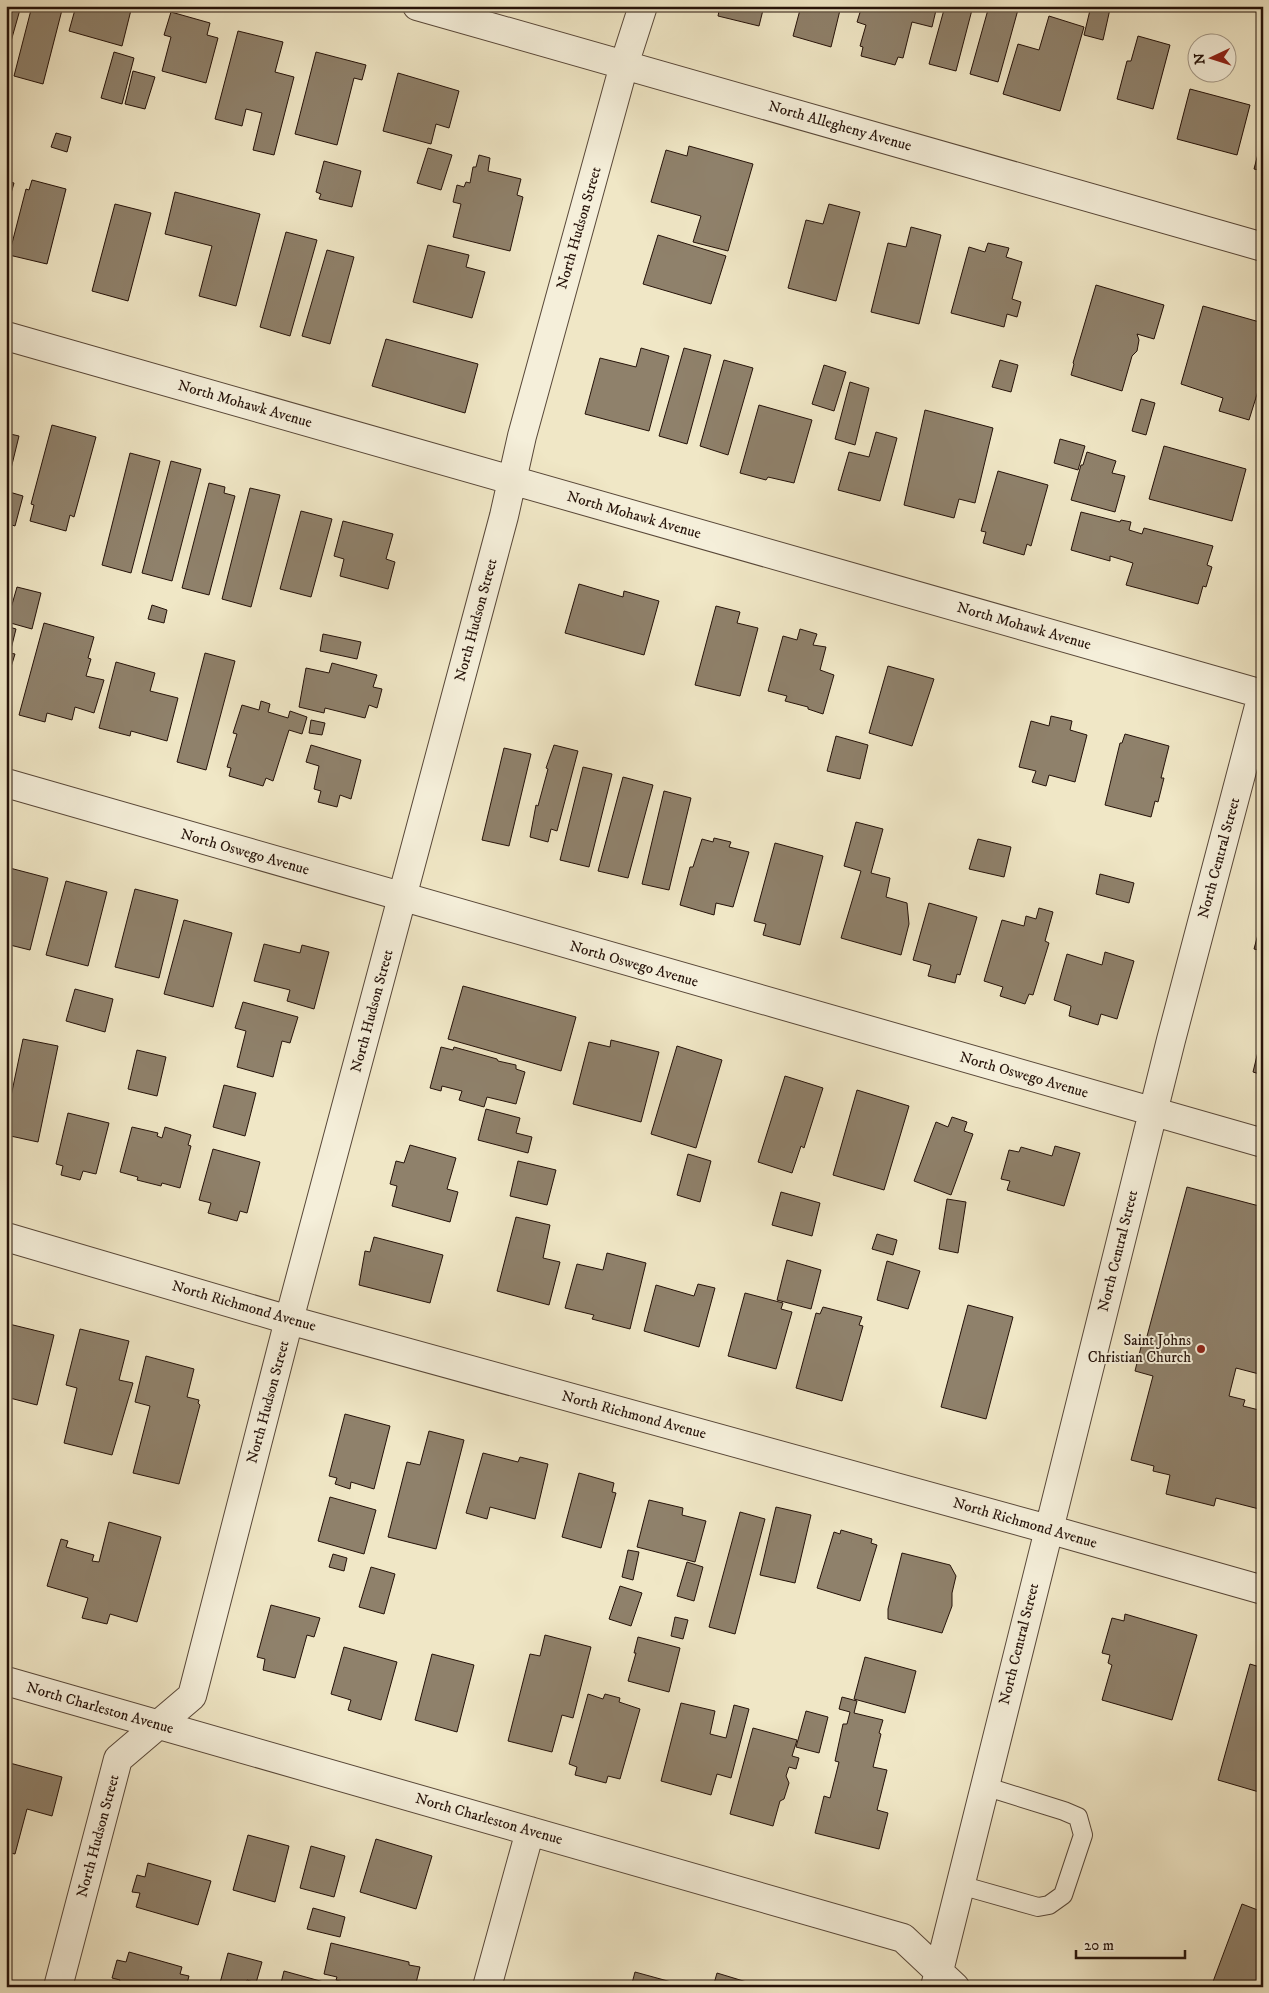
<svg xmlns="http://www.w3.org/2000/svg" width="1269" height="1993" font-family="'IM FELL DW Pica',serif">
	<rect width="100%" height="100%" fill="#f0e7c6"/>
	<filter id="stains"><feTurbulence type="fractalNoise" baseFrequency=".004" numOctaves="4"/><feColorMatrix values="0 0 0 0 .2 0 0 0 0 .09 0 0 0 0 .02 0 0 0 .5 -.17"/></filter>
	<radialGradient id="worn" r=".72"><stop offset=".6" stop-color="#630" stop-opacity="0"/><stop offset="1" stop-color="#630" stop-opacity=".3"/></radialGradient>
	<path fill="#8f816b" stroke="#251209" d="M6 6H21L6 59Z
		M32 6H63L43 84 14 76Z
		M76 6H132L122 46 69 31Z
		M720 6H764L759 26 718 16Z
		M801 6H841L831 47 793 36Z
		M862 6H937L932 27 912 22 903 58 898 57 895 65 861 56 863 47 860 46 866 25 857 22Z
		M945 6H973L956 71 929 64Z
		M989 6H1019L998 82 970 74Z
		M1091 6 1110 9 1103 40 1084 35Z
		M171 12 210 23 207 35 218 38 206 83 162 71 171 37 164 35Z
		M1049 16 1084 27 1060 111 1003 94 1018 44 1039 50Z
		M238 31 283 42 275 72 294 77 274 155 253 150 262 113 246 109 242 126 215 119Z
		M1138 36 1170 45 1153 109 1117 99 1127 61H1131Z
		M114 52 134 58 122 104 101 98Z
		M316 52 366 65 362 80 354 78 337 145 295 134Z
		M133 71 155 77 145 109 125 104Z
		M398 73 459 91 449 128 436 124 431 144 383 131Z
		M1190 89 1250 105 1237 155 1177 139Z
		M56 133 71 137 67 152 51 147Z
		M1263 135V171L1254 169Z
		M689 146 753 164 728 251 693 242 701 216 651 202 666 150 687 156Z
		M428 148 452 155 441 190 417 183Z
		M479 155 490 158 488 171 521 179 517 195 523 197 510 251 453 237 461 204 453 202 457 185 464 187 466 182 470 183 473 167H476Z
		M324 161 361 171 352 207 319 199 321 194 316 192Z
		M32 180 66 189 47 264 9 255 26 189 29 190Z
		M6 181 14 183 6 211Z
		M175 192 260 214 236 306 199 296 212 246 165 234Z
		M115 204 151 213 128 301 92 291Z
		M829 204 860 212 836 301 788 288 806 220 823 224Z
		M911 227 941 235 919 324 871 312 888 243 906 247Z
		M286 232 317 240 290 336 260 327Z
		M658 235 726 256 711 304 643 284Z
		M988 243 1009 248 1006 257 1022 262 1012 299 1021 302 1017 317 1007 314 1004 327 951 313 969 247 985 252Z
		M428 245 469 255 466 267 485 272 472 318 413 302Z
		M327 250 354 257 330 344 302 336Z
		M1096 285 1164 305 1154 339 1137 334 1139 340 1137 351 1132 356 1122 391 1071 375 1074 364 1073 363Z
		M1203 306 1263 323V375L1249 420 1219 411 1223 398 1181 384Z
		M386 339 478 364 465 413 372 386Z
		M641 348 669 356 649 431 585 414 600 358 636 367Z
		M684 348 711 355 687 444 659 436Z
		M724 360 753 368 728 455 700 446Z
		M1000 360 1018 365 1011 392 992 387Z
		M824 365 846 372 834 411 812 404Z
		M850 382 869 388 855 445 835 439Z
		M1141 399 1155 403 1146 435 1132 431Z
		M759 405 812 420 794 483 768 477 766 480 740 473Z
		M925 410 993 428 975 503 959 499 954 518 904 505Z
		M52 425 96 437 74 517 70 515 66 531 30 521 34 505 31 504Z
		M876 432 897 438 880 501 838 490 849 452 869 457Z
		M6 433 19 436 6 489Z
		M1060 439 1085 446 1078 470 1054 463Z
		M1164 446 1246 469 1232 521 1149 499Z
		M1087 452 1116 461 1112 473 1125 476 1115 512 1071 500 1081 465H1083Z
		M130 453 160 461 131 573 102 565Z
		M171 461 201 469 172 581 142 573Z
		M998 471 1048 485 1031 546 1027 544 1024 555 983 543 986 532 981 531Z
		M209 483 225 487 224 493 235 496 209 595 182 588Z
		M250 488 280 495 251 607 222 599Z
		M6 491 23 496 15 526 6 523Z
		M301 511 332 519 311 597 280 589Z
		M1081 512 1120 522 1121 520 1131 522 1129 530 1142 534 1144 528 1213 546 1207 565 1212 567 1206 587 1203 586 1198 604 1126 585 1133 563 1110 556V561L1071 550Z
		M343 521 393 534 386 559 395 562 388 589 340 576 344 559 334 556Z
		M579 584 623 597 624 591 659 601 644 655 565 633Z
		M17 587 41 593 32 629 7 622Z
		M152 605 167 610 164 623 148 619Z
		M716 606 740 612 737 623 758 628 740 696 695 685Z
		M44 623 94 637 88 658 91 659 86 676 104 680 94 713 75 707 72 720 47 713 45 722 19 715Z
		M6 626 16 629 10 653 15 654 7 680Z
		M800 629 817 634 813 645 826 647 820 670 834 675 823 714 808 709V707L785 701 787 696 768 691 783 636 797 640Z
		M323 634 361 642 357 659 320 651Z
		M205 653 235 661 206 770 177 762Z
		M116 662 155 673 150 691 178 698 167 741 131 731 130 736 99 728Z
		M332 663 377 675 373 687 382 689 377 708 369 705 365 718 325 708 324 713 299 707 306 668 329 673Z
		M888 666 934 679 912 746 869 733Z
		M261 701 270 704 268 712 288 718 290 711 307 717 302 734 289 730 273 781 266 778 263 786 229 776 231 768 227 767 237 734 233 733 242 705 259 710Z
		M1051 716 1072 721 1070 730 1087 735 1075 782 1049 775 1046 786 1032 782 1036 771 1019 767 1031 721 1049 726Z
		M311 720 325 723 322 735 309 733Z
		M1125 734 1169 746 1161 778H1164L1158 802 1155 801 1151 817 1105 805 1120 743H1122Z
		M836 736 868 745 860 779 827 771Z
		M311 745 361 760 351 799 340 795 337 807 318 802 321 791 314 789 319 766 306 762Z
		M554 745 578 751 557 831 551 829 548 842 530 837 536 805 538 806 548 769 546 768Z
		M504 748 531 754 509 846 482 840Z
		M583 767 612 774 589 867 560 860Z
		M623 777 653 785 628 878 598 871Z
		M664 791 691 798 669 890 642 884Z
		M856 822 883 829 871 873 890 878 886 897 907 903 909 924 901 955 841 938 861 871 844 866Z
		M714 838 731 842 729 847 749 852 733 907 716 903 714 915 680 905 690 867H693L702 839 713 842Z
		M978 839 1011 847 1004 877 969 869Z
		M775 843 823 856 800 945 763 935 766 924 754 921Z
		M6 867 48 878 30 950 6 944Z
		M1100 874 1134 883 1129 903 1096 894Z
		M66 881 107 892 88 966 46 955Z
		M135 889 178 900 159 978 115 967Z
		M929 903 977 917 960 975 957 974 955 983 928 976 931 965 913 960Z
		M1039 908 1053 912 1045 941 1049 943 1033 995 1029 994 1025 1004 1000 996 1003 987 984 981 1002 920 1024 926 1026 916 1036 919Z
		M1263 916V951L1254 949Z
		M184 920 232 933 213 1007 164 994Z
		M264 944 300 953 302 945 329 952 314 1009 287 1001 290 990 254 981Z
		M1105 952 1134 961 1117 1019 1101 1014 1098 1025 1069 1016 1071 1006 1054 1000 1067 954 1102 965Z
		M463 986 576 1017 561 1071 448 1039Z
		M75 989 113 999 105 1032 66 1021Z
		M243 1002 298 1017 290 1043 282 1041 273 1077 237 1067 246 1031 235 1028Z
		M1263 1031V1075L1253 1072Z
		M23 1039 58 1046 38 1142 6 1135V1120Z
		M611 1040 659 1052 641 1122 573 1104 589 1042 610 1047Z
		M677 1046 722 1060 696 1148 651 1134Z
		M441 1047 453 1050 454 1047 497 1059 498 1061 516 1065V1069L525 1072 516 1104 487 1097 484 1107 459 1100 462 1091 442 1086 441 1091 430 1088Z
		M137 1050 166 1057 157 1096 128 1089Z
		M785 1076 823 1088 804 1148 801 1146 792 1173 758 1162Z
		M224 1085 256 1093 245 1136 213 1127Z
		M857 1090 909 1106 884 1190 833 1175Z
		M486 1109 520 1118 516 1133 532 1137 528 1153 478 1140Z
		M68 1113 109 1123 96 1174 83 1171 80 1180 61 1175 63 1166 56 1164Z
		M952 1117 967 1122 964 1131 973 1134 951 1195 914 1181 936 1122 948 1127Z
		M132 1127 158 1133 157 1136 162 1138 165 1127 191 1135 188 1145 191 1146 180 1188 162 1183 161 1186 137 1180 138 1177 120 1172Z
		M410 1145 456 1158 447 1189 458 1192 450 1222 392 1206 397 1186 390 1184 396 1161 404 1163Z
		M1055 1146 1080 1153 1064 1206 1007 1190 1010 1181 1001 1179 1009 1150 1019 1152 1021 1147 1052 1156Z
		M213 1149 260 1162 247 1213 240 1211 237 1221 208 1213 211 1203 199 1200Z
		M688 1154 711 1161 700 1202 677 1195Z
		M518 1161 556 1170 547 1205 510 1196Z
		M1187 1187 1263 1207V1359L1259 1374 1236 1368 1229 1396 1245 1400 1243 1406 1263 1411V1510L1216 1498 1214 1506 1166 1494 1170 1475 1153 1471 1154 1466 1131 1460 1153 1376 1135 1371 1143 1339 1146 1340Z
		M781 1192 820 1203 812 1236 772 1225Z
		M947 1199 966 1202 958 1253 939 1249Z
		M516 1217 550 1225 543 1258 560 1262 549 1305 497 1291Z
		M877 1234 897 1240 893 1255 872 1249Z
		M374 1237 443 1255 430 1303 359 1285 365 1251 370 1252Z
		M607 1253 646 1263 630 1329 592 1319 594 1315 565 1308 577 1264 603 1270Z
		M787 1260 821 1270 811 1309 777 1300Z
		M887 1261 920 1271 908 1309 877 1300Z
		M698 1284 715 1288 699 1347 644 1331 656 1285 694 1296Z
		M745 1293 783 1303 781 1309 792 1312 776 1369 728 1356Z
		M968 1305 1013 1317 986 1419 941 1407Z
		M823 1307 862 1317 859 1325 863 1326 842 1401 796 1388 816 1313 820 1314Z
		M9 1324 54 1335 37 1405 6 1397V1333Z
		M80 1329 129 1341 119 1380 133 1383 112 1455 64 1443 77 1388 66 1385Z
		M146 1356 194 1369 187 1397 199 1400 198 1403 200 1405 179 1484 133 1473 150 1406 135 1402Z
		M345 1414 390 1426 374 1489 351 1482 350 1489 335 1484 337 1478 329 1476Z
		M429 1431 464 1440 436 1549 388 1537 407 1462 420 1465Z
		M483 1453 518 1462 520 1457 548 1464 535 1519 490 1507 487 1519 466 1513Z
		M579 1473 614 1483 612 1492 616 1493 601 1548 562 1537Z
		M330 1497 376 1510 364 1554 318 1541Z
		M649 1500 683 1508 682 1515 706 1521 695 1562 637 1547Z
		M776 1507 811 1515 795 1583 760 1575Z
		M740 1512 765 1519 735 1634 709 1627Z
		M109 1522 161 1537 137 1622 110 1614 107 1624 82 1618 88 1598 47 1586 61 1539 68 1541 66 1547 94 1555 92 1561 99 1562Z
		M841 1530 872 1539 871 1543 877 1545 860 1601 817 1588 834 1532 840 1534Z
		M628 1550 639 1552 633 1580 622 1577Z
		M902 1553 950 1565 956 1576 952 1593V1606L942 1633 888 1619V1609Z
		M333 1554 347 1558 344 1571 329 1567Z
		M687 1562 703 1567 694 1601 677 1596Z
		M371 1567 395 1574 384 1614 359 1607Z
		M620 1586 642 1593 631 1626 609 1619Z
		M271 1605 320 1618 314 1637 307 1635 295 1678 263 1670 265 1659 257 1657Z
		M1125 1614 1197 1635 1172 1720 1102 1700 1112 1665 1108 1663 1110 1655 1102 1653 1112 1618 1124 1621Z
		M675 1617 688 1620 683 1639 671 1636Z
		M545 1635 591 1647 573 1718 562 1715 552 1752 508 1741 530 1654 540 1656Z
		M638 1637 680 1648 669 1692 628 1681 636 1653H634Z
		M344 1647 397 1662 381 1720 348 1710 351 1700 331 1694Z
		M432 1654 474 1665 457 1732 415 1720Z
		M865 1657 916 1671 905 1713 854 1699Z
		M1250 1664 1263 1668V1777L1259 1792 1218 1780Z
		M588 1694 603 1699 605 1694 620 1698 619 1702 640 1709 620 1779 608 1776 606 1783 575 1775 577 1767 569 1764Z
		M842 1697 857 1701 854 1713 883 1720 879 1733 881 1734 873 1767 887 1770 877 1810 888 1813 879 1849 815 1833 824 1796 830 1798 839 1762 835 1761 843 1724H847L850 1712 839 1709Z
		M681 1703 715 1711 710 1734 726 1738 734 1705 749 1709 731 1778 717 1774 711 1795 661 1781Z
		M806 1711 828 1717 819 1753 796 1747Z
		M753 1728 797 1740 792 1756 799 1758 796 1769 789 1767 786 1776 789 1783 784 1799 780 1801 773 1826 730 1814Z
		M6 1762 62 1777 52 1816 27 1809 15 1854 6 1852Z
		M248 1835 289 1846 275 1902 233 1890Z
		M376 1839 432 1856 416 1909 360 1892Z
		M311 1846 345 1856 334 1897 300 1888Z
		M148 1863 211 1881 198 1925 136 1907 140 1893 132 1892 137 1875 145 1877Z
		M1242 1904 1263 1912V1987H1211Z
		M313 1908 345 1917 340 1937 307 1929Z
		M331 1943 409 1962V1965L420 1967 415 1987H362L336 1980 337 1977 324 1974Z
		M129 1952 182 1967 180 1974 189 1976 186 1987H118L120 1980 112 1978 117 1960 126 1962Z
		M228 1953 262 1962 256 1983 247 1980 244 1987H236L220 1983Z
		M284 1971 331 1984 330 1987H280Z
		M635 1972 675 1983 674 1987H631Z
		M717 1973 750 1983 749 1987H713Z
		M573 1982 590 1987H571Z"/>
	<g fill="none" stroke-linecap="round" stroke-linejoin="round">
		<defs>
			<path id="lane" d="M960 1885 1038 1907 1049 1905 1063 1895 1083 1835 1078 1817 1064 1811 984 1786"/>
			<path id="street" d="M417 6 1263 247
				M6 336 1262 694
				M6 783 1263 1143
				M6 1237 289 1320 1048 1529 1263 1590
				M6 1681 903 1938 955 1987
				M58 1987 118 1759 192 1696 289 1320 504 516 522 436 624 65 643 6
				M487 1987 530 1831
				M935 1987 1171 1040 1263 691"/>
		</defs>
		<use href="#lane" stroke="#584738" stroke-width="20"/>
		<use href="#street" stroke="#584738" stroke-width="30"/>
		<use href="#lane" stroke="#f5efda" stroke-width="18"/>
		<use href="#street" stroke="#f5efda" stroke-width="28"/>
	</g>
	<circle fill="#8f2418" stroke="#f5efda" stroke-width="2" cx="1201" cy="1349" r="5"/>
	<g text-anchor="middle" dominant-baseline="central" stroke-width="4" stroke-linejoin="round" paint-order="stroke">
		<g font-size="15" fill="#251209" stroke="#f5efda">
			<text transform="translate(840 126) rotate(16)">North Allegheny Avenue</text>
			<text transform="translate(579 228) rotate(-74)">North Hudson Street</text>
			<text transform="translate(245 404) rotate(16)">North Mohawk Avenue</text>
			<text transform="translate(634 515) rotate(16)">North Mohawk Avenue</text>
			<text transform="translate(476 620) rotate(-75)">North Hudson Street</text>
			<text transform="translate(1024 626) rotate(16)">North Mohawk Avenue</text>
			<text transform="translate(245 852) rotate(16)">North Oswego Avenue</text>
			<text transform="translate(1219 858) rotate(-75)">North Central Street</text>
			<text transform="translate(634 964) rotate(16)">North Oswego Avenue</text>
			<text transform="translate(372 1011) rotate(-75)">North Hudson Street</text>
			<text transform="translate(1024 1075) rotate(16)">North Oswego Avenue</text>
			<text transform="translate(1118 1251) rotate(-76)">North Central Street</text>
			<text transform="translate(244 1306) rotate(16)">North Richmond Avenue</text>
			<text transform="translate(268 1402) rotate(-75)">North Hudson Street</text>
			<text transform="translate(634 1415) rotate(15)">North Richmond Avenue</text>
			<text transform="translate(1025 1523) rotate(16)">North Richmond Avenue</text>
			<text transform="translate(1019 1644) rotate(-76)">North Central Street</text>
			<text transform="translate(100 1708) rotate(16)">North Charleston Avenue</text>
			<text transform="translate(489 1819) rotate(16)">North Charleston Avenue</text>
			<text transform="translate(98 1836) rotate(-75)">North Hudson Street</text>
		</g>
		<g font-size="15" fill="#251209" stroke="#f5efda" text-anchor="end">
			<text x="1191" y="1340">Saint Johns<tspan x="1191" dy="17">Christian Church</tspan></text>
		</g>
	</g>
	<rect width="1269" height="1993" fill="none" stroke="#f0e7c6" stroke-width="25"/>
	<rect x="8" y="8" width="1254" height="1978" fill="none" stroke="#251209" stroke-width="2.5"/>
	<rect x="12" y="12" width="1244" height="1968" fill="none" stroke="#251209"/>
	<g transform="translate(1212 58) rotate(266)"><circle r="24" fill="#f5efda" stroke="#a29786"/>
	<path d="M0-4L9 19L0 12L-9 19Z" fill="#8f2418"/>
	<text y="-8" font-size="14" font-weight="bold" text-anchor="middle" fill="#251209">N</text>
	</g>
	<path d="M1076 1950v8h109v-8" fill="none" stroke="#251209" stroke-width="2.5"/>
	<text x="1084" y="1950" font-size="15" fill="#251209" stroke="#f5efda" stroke-width="4" paint-order="stroke">20 m</text>
	<rect width="100%" height="100%" filter="url(#stains)"/>
	<rect width="100%" height="100%" fill="url(#worn)"/>
</svg>
